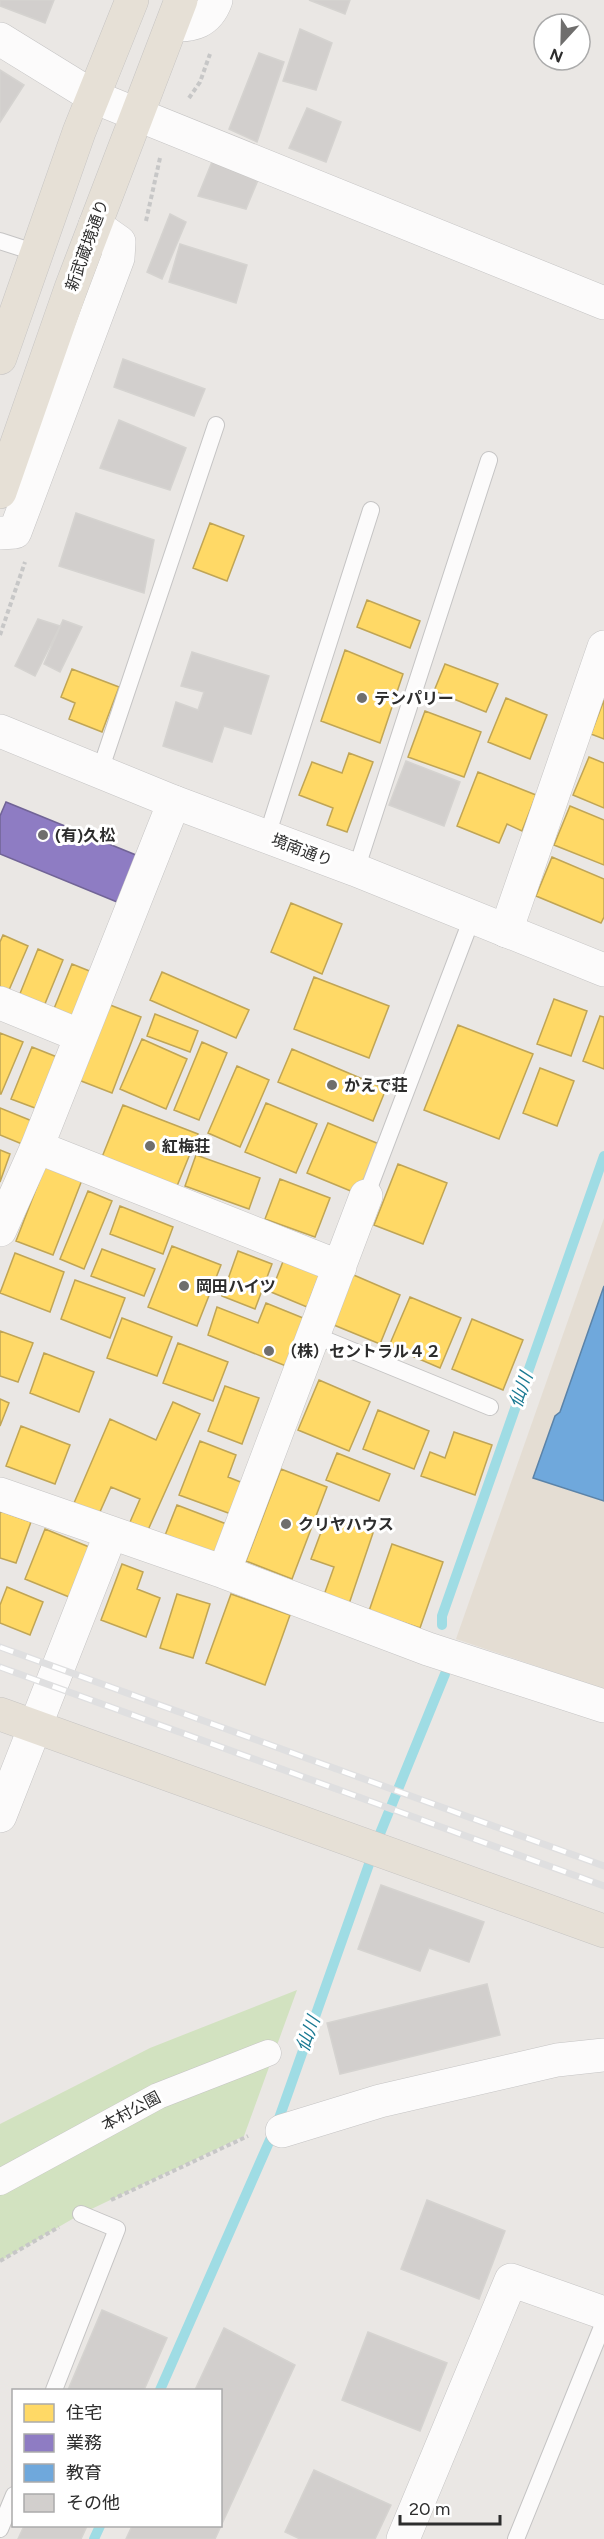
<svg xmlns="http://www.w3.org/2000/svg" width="604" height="2539" font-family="Figtree,'Noto Sans JP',sans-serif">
	<rect width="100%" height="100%" fill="#eae7e4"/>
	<path fill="#e4ddd3" d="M604 1218V1689L456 1639Z"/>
	<path fill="#d2e2c0" d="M297 1990 244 2136 81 2214 0 2261V2124L150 2048Z"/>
	<path fill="#ffd966" stroke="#c0a555" stroke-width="1.5" d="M210 523 244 536 227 581 193 568Z
		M367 600 420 621 410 648 357 627Z
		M345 650 403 674 380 743 321 721Z
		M445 664 498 684 486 712 434 691Z
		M72 669 119 687 102 732 69 719 75 703 61 697Z
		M506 698 547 715 530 759 488 742Z
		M604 700V739L591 734Z
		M425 711 481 732 464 777 408 757Z
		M349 753 373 762 347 832 327 825 333 808 299 795 312 762 342 773Z
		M589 757 604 763V808L573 795Z
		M478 772 536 795 522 831 507 824 499 843 457 826Z
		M570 806 604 820V865L554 845Z
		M552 857 604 879V917L601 923 536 896Z
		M291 903 342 924 322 974 271 952Z
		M3 935 28 946 6 997 0 994V942Z
		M38 949 63 960 42 1011 17 1001Z
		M72 964 97 974 76 1026 51 1016Z
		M162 972 249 1010 236 1038 150 1000Z
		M314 977 389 1006 369 1058 294 1029Z
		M554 999 587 1011 571 1056 537 1044Z
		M105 1003 141 1017 112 1093 76 1079Z
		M155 1014 198 1031 190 1052 147 1036Z
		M600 1016 604 1017V1069L583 1061Z
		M458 1025 533 1054 499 1139 424 1110Z
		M0 1033 23 1042 1 1094H0Z
		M142 1039 187 1059 166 1109 120 1089Z
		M202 1042 227 1053 199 1120 174 1110Z
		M32 1047 57 1057 35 1108 11 1099Z
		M292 1049 386 1089 373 1121 278 1082Z
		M237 1066 269 1080 240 1147 208 1133Z
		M540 1068 574 1081 557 1126 523 1113Z
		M266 1103 317 1124 296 1173 245 1152Z
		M123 1105 198 1134 177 1186 102 1157Z
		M0 1108 32 1121 22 1144 0 1135Z
		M328 1123 379 1144 358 1194 307 1173Z
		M0 1150 10 1154 0 1182Z
		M196 1155 260 1178 249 1209 185 1186Z
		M398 1164 447 1183 423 1244 374 1225Z
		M45 1166 82 1180 53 1255 16 1241Z
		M280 1179 330 1198 315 1237 265 1219Z
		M88 1191 112 1201 84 1269 60 1259Z
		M120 1206 173 1227 163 1254 110 1234Z
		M172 1246 221 1265 197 1326 148 1307Z
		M102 1249 155 1269 144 1296 91 1276Z
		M238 1251 272 1264 255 1309 222 1296Z
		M15 1253 64 1272 50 1312 0 1293Z
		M284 1259 320 1273 307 1307 271 1292Z
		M349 1273 400 1295 380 1344 329 1323Z
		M75 1280 125 1298 110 1338 61 1319Z
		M410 1297 461 1318 440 1368 389 1346Z
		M266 1303 303 1318 286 1366 208 1335 217 1307 258 1323Z
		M122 1318 172 1337 157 1376 107 1358Z
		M472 1319 523 1340 503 1390 452 1369Z
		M0 1331 33 1343 18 1382 0 1376Z
		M178 1343 228 1362 213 1401 163 1383Z
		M44 1353 94 1372 79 1412 30 1393Z
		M319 1380 370 1402 349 1451 298 1430Z
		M225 1386 259 1398 242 1444 208 1431Z
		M0 1399 9 1403 0 1426Z
		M173 1402 200 1414 148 1530 130 1522 140 1499 111 1487 99 1514 74 1503 110 1419 156 1440Z
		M378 1410 429 1431 414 1469 363 1449Z
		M21 1426 70 1445 55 1484 6 1466Z
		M454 1432 492 1445 475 1495 421 1476 430 1452 445 1458Z
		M200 1441 236 1455 228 1477 243 1483 231 1514 179 1495Z
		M337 1453 390 1474 379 1501 326 1480Z
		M281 1469 327 1487 292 1579 246 1561Z
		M177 1505 229 1525 213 1563 162 1543Z
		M0 1511 31 1522 16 1563 0 1558Z
		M327 1516 373 1533 349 1604 324 1595 334 1567 311 1559Z
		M45 1529 94 1549 74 1599 25 1579Z
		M392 1544 443 1562 420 1628 369 1611Z
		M122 1564 143 1572 137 1589 160 1598 146 1637 101 1620Z
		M7 1587 43 1602 30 1635 0 1623V1605Z
		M177 1594 210 1604 193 1658 160 1648Z
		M231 1594 290 1615 265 1685 206 1663Z"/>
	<path fill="#8e7cc3" stroke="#716496" stroke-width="1.5" d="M6 802 136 855 117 902 0 854V816Z"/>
	<path fill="#6fa8dc" stroke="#5b83a8" stroke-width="1.5" d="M604 1286V1501L533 1478 555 1416 560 1412Z"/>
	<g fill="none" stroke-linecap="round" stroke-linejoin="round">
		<path stroke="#9fdce4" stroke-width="10" d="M442 1625V1616L604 1156
			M160 2390 277 2124 379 1836 445 1674
			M94 2539 100 2526"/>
	</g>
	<path fill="#d2cfcd" stroke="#d5d3d0" stroke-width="1.5" d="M0 0H54L45 23 0 6Z
		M309 0H350L345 14Z
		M300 29 332 43 316 90 283 81Z
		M259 53 284 62 257 142 229 129Z
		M0 70 24 85 0 122Z
		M307 108 341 122 326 162 289 148Z
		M214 157 258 180 246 209 198 196Z
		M170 214 186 222 162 279 147 272Z
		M180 244 247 265 236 303 169 282Z
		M123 359 205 389 194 416 114 387Z
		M119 420 186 448 170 490 100 468Z
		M76 513 154 540 144 593 59 566Z
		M38 619 60 626 35 676 15 666Z
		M63 620 82 627 60 672 44 664Z
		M192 652 269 676 251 734 224 726 212 762 163 746 176 702 198 710 204 692 181 686Z
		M406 761 460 782 444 826 389 805Z
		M381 1885 484 1922 469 1962 429 1948 420 1971 358 1949Z
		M487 1984 500 2035 340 2074 327 2023Z
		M427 2200 505 2231 479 2299 401 2269Z
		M102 2310 167 2338 144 2390H68Z
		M224 2328 295 2365 215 2539H126L132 2526H220V2390H195Z
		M368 2332 447 2363 420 2431 342 2400Z
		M314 2470 391 2505 375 2539H300L285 2532Z
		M24 2526H87L81 2539H18Z"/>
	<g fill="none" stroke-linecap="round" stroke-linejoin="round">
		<defs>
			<path id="service" d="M0 241 37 253
				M100 771 216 425
				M267 836 371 510
				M356 870 489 460
				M366 1196 472 918
				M314 1335 490 1407
				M54 2390 117 2229 81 2214
				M0 2529 14 2495
				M516 2539 604 2322"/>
			<path id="pedestrian" d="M0 2182 158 2096 268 2053"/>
			<path id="minor" d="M172 25C193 26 208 22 216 0
				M94 97 604 303
				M0 533 15 532 118 258 119 242 95 225
				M506 931 604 647
				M0 1003 81 1036
				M37 1147 340 1267
				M0 1230 37 1147 174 802
				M0 1494 224 1572 428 1649 604 1706
				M224 1572 366 1196
				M0 1816 111 1533
				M282 2131 380 2101 557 2060 604 2055
				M403 2539 511 2280 604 2313"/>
			<path id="tertiary" d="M0 39 94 97
				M0 731 174 802 356 870 604 970"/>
			<path id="primary" d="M0 358 79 132 132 0
				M0 492 71 288 181 0
				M0 1714 604 1931"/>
		</defs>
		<use href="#service" stroke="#c5c4c4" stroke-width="18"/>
		<use href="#pedestrian" stroke="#c5c4c4" stroke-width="27"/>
		<use href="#minor" stroke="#c5c4c4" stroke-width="34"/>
		<use href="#tertiary" stroke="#c5c4c4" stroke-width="34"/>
		<use href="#primary" stroke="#c6c4c3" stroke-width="34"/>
		<path stroke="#c7c7c7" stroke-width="4" stroke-dasharray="4.5 3" stroke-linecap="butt" d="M189 98 200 82 210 54
			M146 221 160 158
			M0 635 25 562
			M111 2200 248 2136
			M0 2261 59 2227"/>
		<use href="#service" stroke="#fcfbfb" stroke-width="16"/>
		<use href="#pedestrian" stroke="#fcfbfb" stroke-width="26"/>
		<use href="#minor" stroke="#fcfbfb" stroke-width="33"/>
		<use href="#tertiary" stroke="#fcfbfb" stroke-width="33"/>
		<use href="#primary" stroke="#e6e0d6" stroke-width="33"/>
		<defs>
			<path id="rail" d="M0 1647 604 1866
				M0 1667 604 1886"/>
		</defs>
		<use href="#rail" stroke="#dfdfe0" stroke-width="7"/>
		<use href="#rail" stroke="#fff" stroke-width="4.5" stroke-dasharray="14" stroke-linecap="butt"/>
	</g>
	<g fill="#6f6e6d" stroke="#fff" stroke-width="2">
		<circle cx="362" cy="698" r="6"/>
		<circle cx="43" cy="835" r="6"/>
		<circle cx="332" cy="1085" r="6"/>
		<circle cx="150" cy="1146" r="6"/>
		<circle cx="184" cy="1286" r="6"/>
		<circle cx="269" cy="1351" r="6"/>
		<circle cx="286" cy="1524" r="6"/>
	</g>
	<g text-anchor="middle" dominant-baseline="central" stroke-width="6" stroke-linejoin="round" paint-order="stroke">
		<g font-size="16" fill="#2d2d2d" stroke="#fff">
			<text transform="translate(87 245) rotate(-70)">新武蔵境通り</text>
			<text transform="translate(302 850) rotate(21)">境南通り</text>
			<text transform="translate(131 2111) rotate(-28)">本村公園</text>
		</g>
		<g font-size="16" font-weight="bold" fill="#2d2d2d" stroke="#fff" text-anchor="start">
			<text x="374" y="698">テンパリー</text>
			<text x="55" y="835">(有)久松</text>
			<text x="344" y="1085">かえで荘</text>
			<text x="162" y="1146">紅梅荘</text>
			<text x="196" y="1286">岡田ハイツ</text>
			<text x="281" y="1351">（株）セントラル４２</text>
			<text x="298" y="1524">クリヤハウス</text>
		</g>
		<g font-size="18" font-style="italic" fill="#1b7a93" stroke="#fff">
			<text transform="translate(521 1390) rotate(-71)">仙川</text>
			<text transform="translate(308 2034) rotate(-70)">仙川</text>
		</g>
	</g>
	<rect x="12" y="2389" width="210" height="138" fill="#ffffff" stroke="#ababab" stroke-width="1.5"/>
	<rect x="24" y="2404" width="30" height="18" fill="#ffd966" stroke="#ababab" stroke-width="1.5"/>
	<text x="66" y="2419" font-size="18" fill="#2d2d2d">住宅</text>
	<rect x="24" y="2434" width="30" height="18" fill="#8e7cc3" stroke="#ababab" stroke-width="1.5"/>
	<text x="66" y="2449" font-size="18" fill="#2d2d2d">業務</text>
	<rect x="24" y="2464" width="30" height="18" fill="#6fa8dc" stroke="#ababab" stroke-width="1.5"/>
	<text x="66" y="2479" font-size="18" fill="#2d2d2d">教育</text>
	<rect x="24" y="2494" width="30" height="18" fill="#d2cfcd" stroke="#ababab" stroke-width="1.5"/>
	<text x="66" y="2509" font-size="18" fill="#2d2d2d">その他</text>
	<g transform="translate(562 42) rotate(202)"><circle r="28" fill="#ffffff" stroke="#ababab" stroke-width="1.5"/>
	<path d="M0-4.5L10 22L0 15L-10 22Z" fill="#6f6e6d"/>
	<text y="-9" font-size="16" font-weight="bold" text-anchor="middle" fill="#2d2d2d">N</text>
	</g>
	<path d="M400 2515v9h100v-9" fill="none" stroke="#2d2d2d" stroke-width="3"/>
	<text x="409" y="2515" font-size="18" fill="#2d2d2d" stroke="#ffffff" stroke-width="4.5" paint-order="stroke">20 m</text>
</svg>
